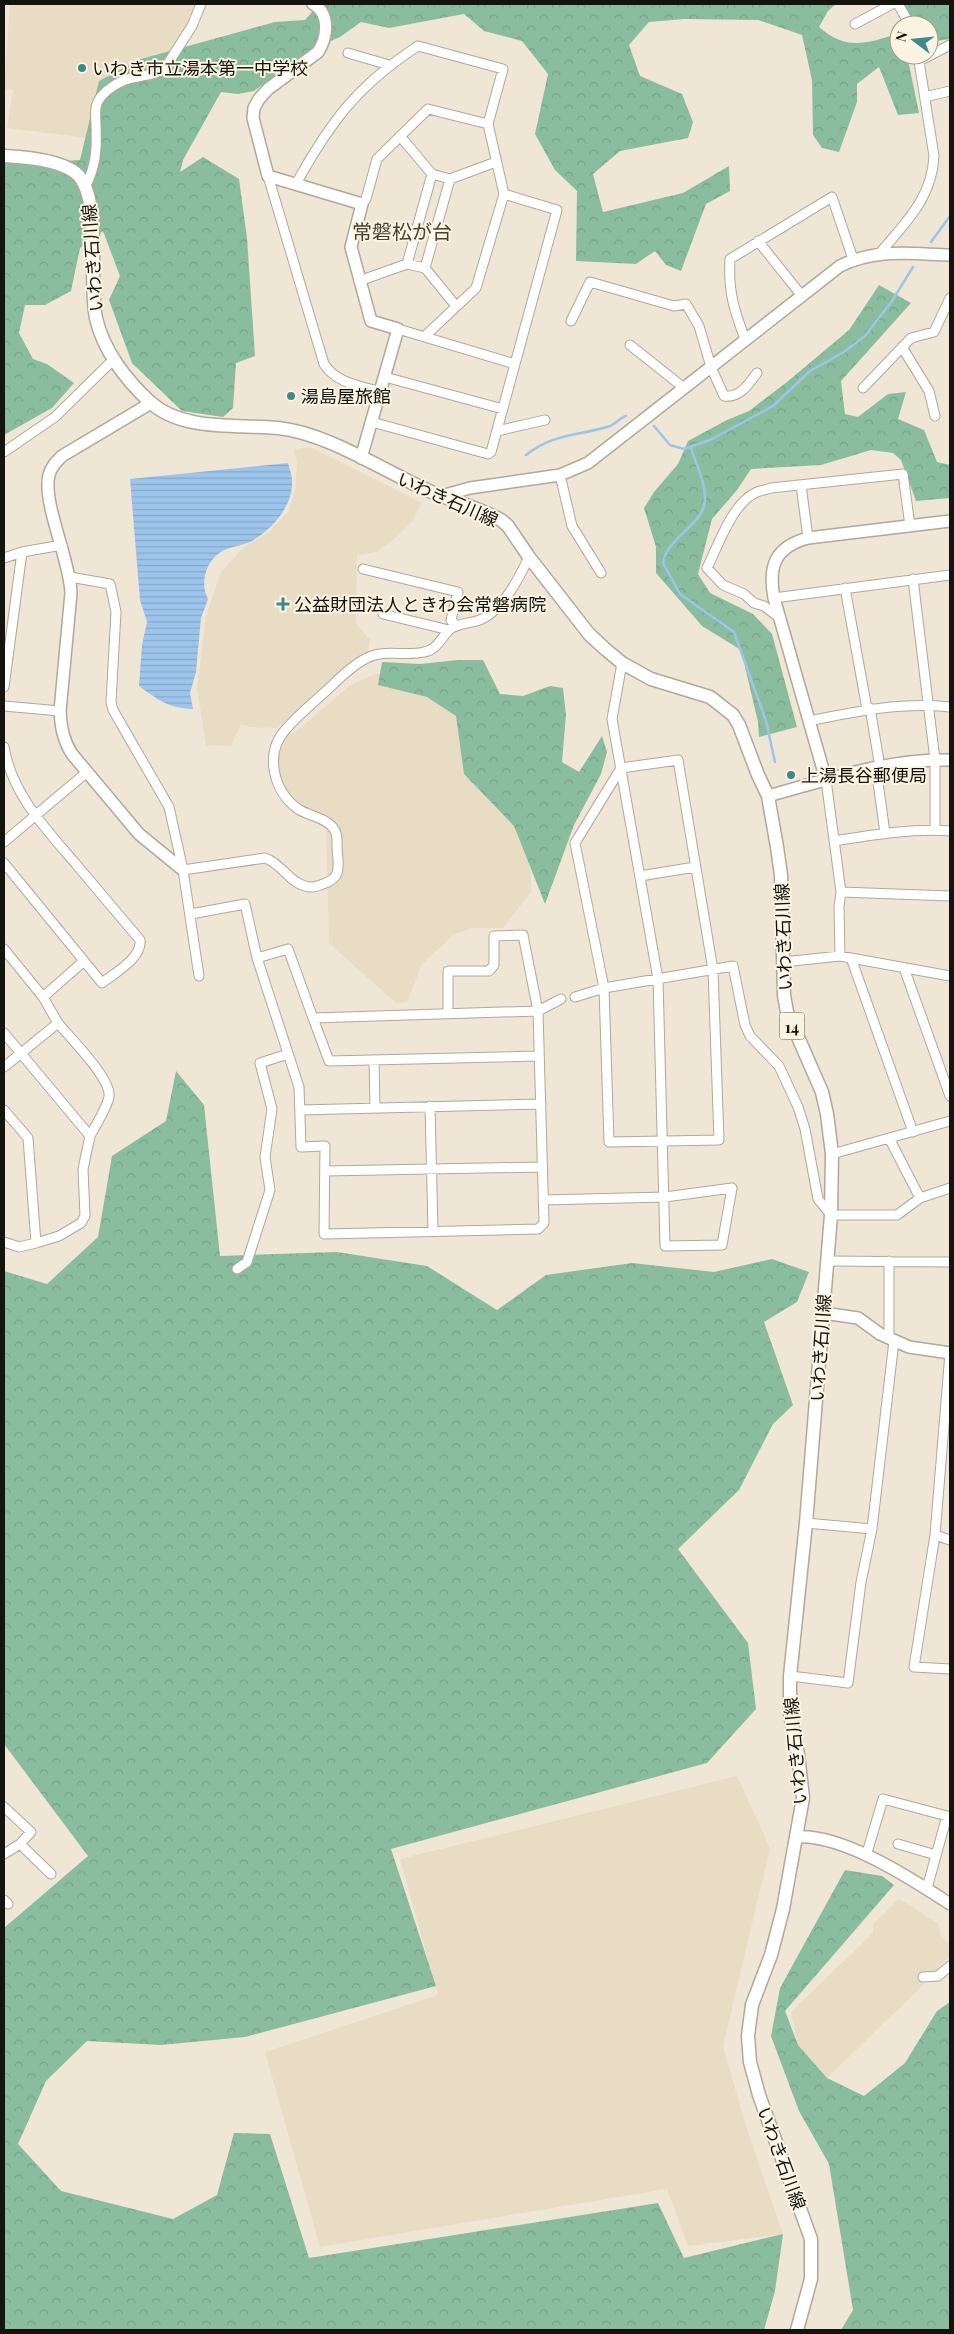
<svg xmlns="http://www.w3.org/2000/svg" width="954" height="2334" font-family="'Playfair Display','Noto Sans JP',serif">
	<defs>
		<pattern id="forest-crowns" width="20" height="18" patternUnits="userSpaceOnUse" patternTransform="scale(1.25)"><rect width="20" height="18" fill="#8abd9e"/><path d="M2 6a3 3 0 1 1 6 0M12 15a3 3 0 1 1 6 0" fill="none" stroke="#76a287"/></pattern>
		<pattern id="water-rules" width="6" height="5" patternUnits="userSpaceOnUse" patternTransform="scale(1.25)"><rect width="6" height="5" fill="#9dc5ec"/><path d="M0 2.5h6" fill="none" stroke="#86a8c9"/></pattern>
	</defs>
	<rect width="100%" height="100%" fill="#efe6d6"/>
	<path fill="#e8dcc5" d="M10 4H200L188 28 163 65 88 138 7 128 13 90 4 88Z
		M310 447 422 503 413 520 395 538 376 552 357 555 356 624 370 640 368 651 277 728 250 727 241 724 231 746 206 745 197 688 206 616 221 572 243 548 268 533 288 512 295 492 297 463 294 449Z
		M405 673 452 695 530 827 531 892 503 928H471L453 935 422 964 407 1002 396 1003 329 943 326 825 299 806 281 789 274 758 277 739 297 731 349 686 375 674Z
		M737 1776 770 1848 723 2046 746 2126 783 2234 688 2246 667 2189 320 2247 265 2052 438 1995 400 1859Z
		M899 1899 938 1923 941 1935 950 1947V1956L934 1974 923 1973V1985L827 2078 798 2045 791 2012 873 1933V1924Z"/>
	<path fill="url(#forest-crowns)" d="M319 4H836L828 11 819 27C845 50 864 44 894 35L899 40V55H907L919 113 898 115 879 67 857 84V102L839 152 822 148 813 135 812 80 802 35 758 20 684 19 649 22 629 45 640 76 682 94 693 122 688 138 620 151 593 174 603 212 683 193 729 166 730 191 706 204 681 271 666 265 655 251 636 264 576 261 577 191 555 170 535 134 548 74 522 41 484 31 464 14 389 28 361 22 340 37 310 50 254 91 238 94 221 92 183 160 180 172 203 157 239 179 247 238 255 356 236 363 233 408 223 417 182 411 132 363 109 300 120 276 103 231 80 248 71 291 45 305H25L19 333 33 359 47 364 74 383 52 408 4 435V163L12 164 80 160 99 81 141 59 275 22 305 20Z
		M901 4H950V39L929 42V25H909Z
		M879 285 911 303 841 381 845 414 858 417 888 394 906 392 898 419 924 430 937 462 950 465V498L916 501 901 460 893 453 871 450 821 465 751 469 737 490 712 519 698 574 710 593 753 614 772 634 797 727 759 737 758 722 741 650 702 626 656 573V547L644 508 654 492 678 464 688 441 727 420 749 411 787 382 849 330Z
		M458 660H483L500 694 523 696 550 686 563 688 566 715 562 762 579 772 602 736 607 752 601 774 574 825 545 904 514 826 464 774 456 716 427 697 378 685 382 662 420 664Z
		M176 1071 204 1105 220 1256 337 1252 427 1266 497 1310 546 1275 632 1263 714 1272 772 1259 809 1272 797 1302 764 1322 793 1405 773 1424 739 1490 678 1549 748 1643 756 1709 707 1763 391 1849 436 1986 245 2037 161 2045 87 2041 46 2081 18 2144 61 2191 173 2219 217 2195 234 2133 270 2134 309 2258 658 2203 684 2258 783 2234 775 2291 764 2330H4V1928L88 1856 4 1744V1271L47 1284 98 1237 112 1156 166 1121Z
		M845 1870 882 1876 894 1885 785 2011 798 2045 827 2078 864 2096 905 2063 937 2011 950 2002V2330H841L853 2310 829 2164 799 2111 771 2036 780 1988Z"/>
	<path fill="url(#water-rules)" d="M288 463C290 470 293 478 292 485 291 509 270 531 250 542 239 547 227 546 218 554 205 564 200 585 208 599L201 618 196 672 190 693 193 709C168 708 158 700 139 686L142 645 147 622 140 600 130 479Z"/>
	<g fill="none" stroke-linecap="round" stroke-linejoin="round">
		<path stroke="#9dc5ec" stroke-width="2.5" d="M931 242 950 216
			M654 426 670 445 684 449 710 440 773 406 810 371 844 352 865 336 892 301 913 267
			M691 448C696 464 706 484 705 500 704 525 667 537 663 563L680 594 734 632 766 721 775 762
			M526 455C553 433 579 436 610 426 616 424 619 418 626 416"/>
		<defs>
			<path id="street" d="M898 4 910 25
				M855 24 892 4
				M348 53 389 65
				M919 61 950 45
				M925 97 950 91
				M400 136 432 174 450 179 425 268
				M268 176 324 364C336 383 360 386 381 392
				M450 179 496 162
				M296 184C330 122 358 85 418 46L503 69 488 124 428 109 377 159 366 199 362 204
				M85 187C96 167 97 149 96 127 96 121 95 114 96 108 97 98 107 90 115 85 130 74 150 79 165 68L192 26 201 4
				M758 241 802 296
				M880 253C906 222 932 198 934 156L918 55
				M407 264 432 174
				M359 281 407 264 425 268 456 306
				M571 321 590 282 674 306 686 304 699 326 711 367 724 396C740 398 748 385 757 373
				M398 329 515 364
				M425 336 476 288 504 194 488 124
				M745 339C734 310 728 291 730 259L832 197 853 259
				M630 345 684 388
				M902 347 929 391 935 416
				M385 377 503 409
				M863 388 911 338 934 332 950 298
				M372 422 488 454 491 452 557 210 504 194
				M497 431 545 420
				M4 452 55 417 113 360
				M560 475 572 526 601 573
				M801 485 808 538
				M4 558 22 552 62 545
				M363 569 458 592 451 620 456 626
				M70 577 110 584 116 612 111 702 113 710 169 807 183 870 199 976
				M913 579 935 760V830
				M845 588 867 709
				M774 598 950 575
				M383 614 449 630
				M780 618 764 606 754 603 744 594 723 585 707 568C718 546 732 504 755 493 760 490 766 490 771 488L903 474 910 526
				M4 687 22 552
				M4 706 60 711
				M870 708 880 767
				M809 721C857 711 902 702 950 707
				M4 747C12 794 45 828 75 863 97 889 118 914 140 940 142 958 116 972 102 983L4 863
				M678 760 713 970 719 1140 609 1142 604 988 575 843 621 768Z
				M876 768 885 833
				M826 780 841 892 839 907 840 956
				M834 841C872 835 912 828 950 831
				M4 842 87 772
				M183 870 265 858C282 863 291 887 312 887 315 887 320 885 323 884 343 878 338 865 337 847 337 841 338 834 334 829 327 818 309 816 298 809 273 791 264 753 286 729 298 715 313 703 327 690 339 679 351 666 365 659 385 648 404 657 424 652 437 650 441 638 449 630 458 622 474 624 484 618 505 606 519 578 529 557
				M640 876 695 867
				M841 892 950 896
				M191 914 245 904 257 958 299 1087 301 1147 325 1146 324 1234 538 1229 544 1223 538 1011 523 935 494 936V965L489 971H448V1013
				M4 949 43 997 58 1023
				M257 958 288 949 313 1018
				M851 958 913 1132
				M783 962 840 956 950 976
				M904 968 950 1096
				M43 997 84 961
				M575 997 604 988 733 966 745 1025 750 1036 779 1066 798 1107 805 1129 818 1199 831 1215H897L920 1198 950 1188
				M4 1033 90 1136C96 1124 106 1110 109 1097 112 1079 70 1038 58 1023L4 1067
				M539 1056 329 1061 313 1018 538 1011 561 999
				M374 1060 375 1108
				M430 1106 433 1231
				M4 1110 28 1138 36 1243 19 1247 4 1242
				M300 1110 541 1104
				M889 1138 920 1198
				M832 1154 950 1121
				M325 1171 542 1167
				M543 1200 665 1197 732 1188 722 1245 665 1246 658 979 612 719 622 663
				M36 1243 59 1236 81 1223 85 1216 83 1169 90 1136
				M827 1261 950 1262
				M889 1261V1338
				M237 1269 247 1262 270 1190 265 1157 272 1109 260 1063 288 1054
				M950 1353 935 1535 914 1667 950 1669
				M806 1523 872 1529
				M935 1535 950 1540
				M790 1676 848 1683 861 1582 872 1529 894 1341
				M4 1807 31 1832 20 1844 4 1854
				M20 1844 51 1874
				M898 1844 936 1855
				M866 1856 883 1799 947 1816 927 1888
				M4 1900 8 1904
				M923 1977 938 1976 950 1966"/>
			<path id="secondary" d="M313 4C331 14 327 38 318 52L268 89 259 99 254 108 253 118 268 176 362 204 351 247 371 321 398 329 361 458
				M151 403 62 456C56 462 51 467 49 475 42 502 70 560 71 593L60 711C61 727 63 740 72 754L139 834 183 870
				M441 496 470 488 560 475 588 463 840 266C876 248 911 254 950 255
				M826 780 774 598C768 566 775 547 808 538L950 521
				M768 796C827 780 888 758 950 760
				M823 1313 858 1318 880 1334 909 1347 950 1353
				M797 1837C843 1834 912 1879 950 1904"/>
			<path id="primary" d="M4 156C24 157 65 160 79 176 102 204 88 281 96 318 103 350 126 380 150 402 183 432 237 424 278 428 327 433 382 470 427 490 451 501 478 507 501 520L508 526 529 557 589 634 604 648 622 663 651 679 710 697 733 715 739 725 758 775 768 796 777 847 781 875 784 995 787 1012 822 1092 827 1114 832 1154 831 1215 806 1523 790 1676V1714L798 1754 803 1798 783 1909 771 1955 752 2005 748 2036 750 2062 759 2095 811 2239V2279L797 2330"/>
		</defs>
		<use href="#street" stroke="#b0a899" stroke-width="11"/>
		<use href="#secondary" stroke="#b0a899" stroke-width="14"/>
		<use href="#primary" stroke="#b0a899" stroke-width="15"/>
		<use href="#street" stroke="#fff" stroke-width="9"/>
		<use href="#secondary" stroke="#fff" stroke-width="11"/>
		<use href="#primary" stroke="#fff" stroke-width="12"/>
	</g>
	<g fill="#408889" stroke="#fcf4e3" stroke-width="2">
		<circle cx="82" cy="68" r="5"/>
		<circle cx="291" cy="396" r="5"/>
		<path d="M280.5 596.5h5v5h5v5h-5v5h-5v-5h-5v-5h5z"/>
		<circle cx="791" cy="775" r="5"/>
	</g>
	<g text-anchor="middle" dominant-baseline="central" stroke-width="4" stroke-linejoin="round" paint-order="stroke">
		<rect fill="#fcf4e3" stroke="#5a564d" stroke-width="1" x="779.5" y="1012.5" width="25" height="27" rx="4"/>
		<g font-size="16" font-weight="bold" fill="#15130d">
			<text x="792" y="1026">14</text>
		</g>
		<g font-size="18" fill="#15130d" stroke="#fcf4e3" text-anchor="start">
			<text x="92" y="68">いわき市立湯本第一中学校</text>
			<text x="301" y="396">湯島屋旅館</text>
			<text x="294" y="604">公益財団法人ときわ会常磐病院</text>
			<text x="801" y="775">上湯長谷郵便局</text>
		</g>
		<g font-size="18" fill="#15130d" stroke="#fcf4e3">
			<text transform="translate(92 258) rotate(-94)">いわき石川線</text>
			<text transform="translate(448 499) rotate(24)">いわき石川線</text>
			<text transform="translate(783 937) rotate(-92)">いわき石川線</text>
			<text transform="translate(820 1348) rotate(-86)">いわき石川線</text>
			<text transform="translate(795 1751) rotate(-95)">いわき石川線</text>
			<text transform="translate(782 2158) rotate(70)">いわき石川線</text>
		</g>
		<g font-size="20" fill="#463f32" stroke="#fcf4e3">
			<text x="402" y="230">常磐松が台</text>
		</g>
	</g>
	<rect width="954" height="2334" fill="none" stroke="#15130d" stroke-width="10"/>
	<g transform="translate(914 40) rotate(286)"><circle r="24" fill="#fcf4e3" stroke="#a09a8d"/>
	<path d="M0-4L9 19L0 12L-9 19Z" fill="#408889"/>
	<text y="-8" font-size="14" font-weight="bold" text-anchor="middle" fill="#15130d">N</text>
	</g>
</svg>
